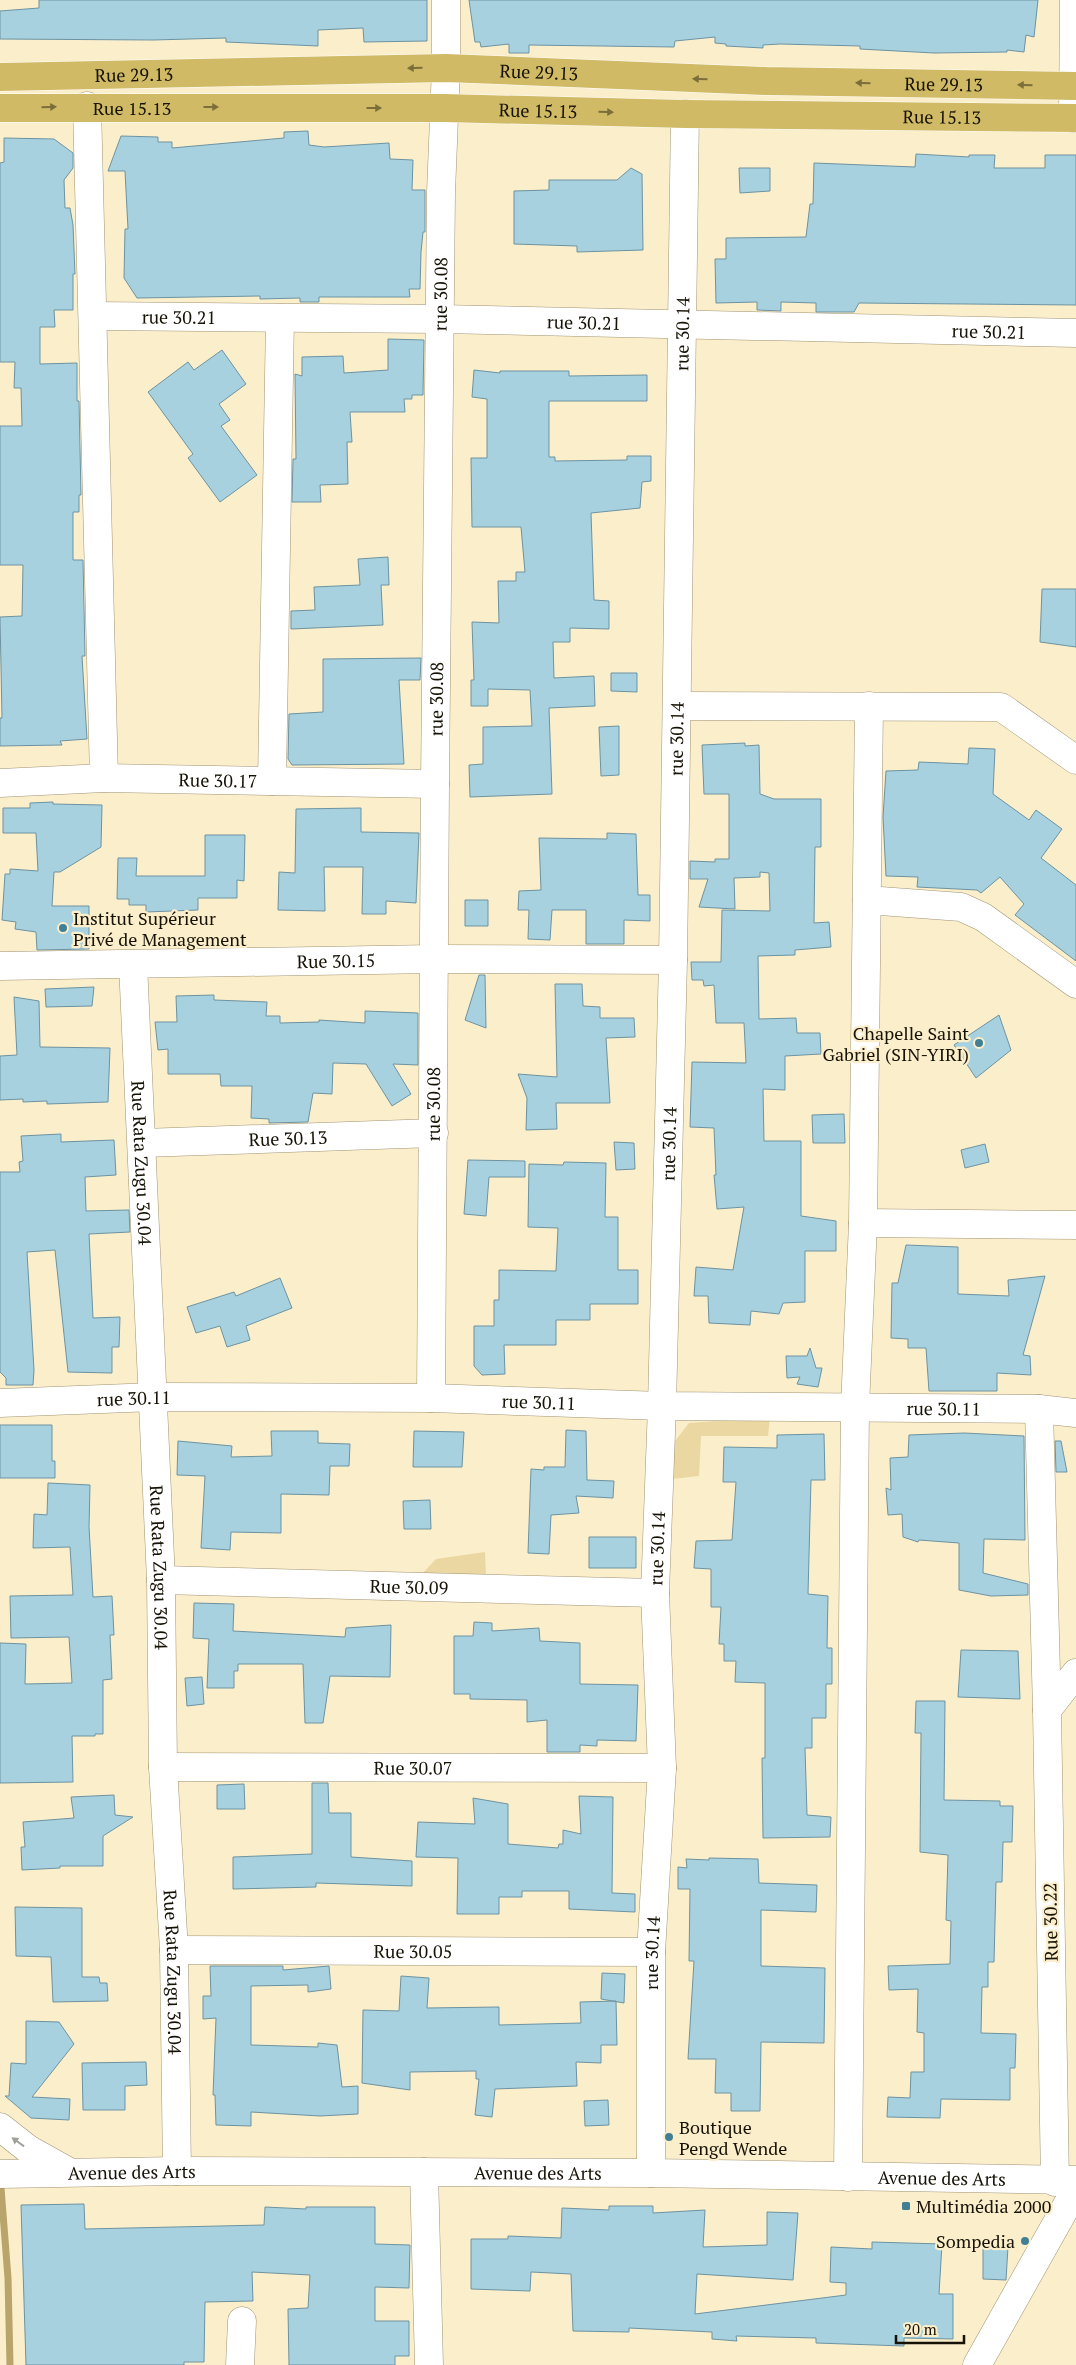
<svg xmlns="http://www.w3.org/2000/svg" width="1076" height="2365" font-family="'PT Serif',serif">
	<rect width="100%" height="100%" fill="#fbeecb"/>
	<path fill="#ebd7a2" d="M770 1417 768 1436H701L699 1476 672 1479V1445L689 1423Z
		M485 1552 486 1576 422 1574 436 1559Z"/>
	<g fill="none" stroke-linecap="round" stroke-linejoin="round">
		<path stroke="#b9a46b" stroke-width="7" d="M1 2188 8 2278 10 2365"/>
	</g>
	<path fill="#a8d1e0" stroke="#6c93a1" d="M39 0H427V41L364 42 363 28 318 30V46L226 42V38L153 40 0 39V11L39 8Z
		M469 0H1038L1034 37 1026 35 1024 52 1007 50V52L934 53 860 49V46L780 44 763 45V48L726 46V44L715 43V37L675 41 674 47 529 45V53H509V44L481 47 480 42H475Z
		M308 131 309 145 324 147 389 143 390 159 413 160 412 190H425V232H423L421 252 420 289H409L410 297H319V302H300V298L260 299V296L137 298 124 278 125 229H128L125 171H108L121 136 158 137V142H172V148L284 138V132Z
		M4 138 54 139 73 153V168L64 180 65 208H70L73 225 75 274H73V310H54L55 327H40V364L77 363V401H79L81 495H79V512H73V560H83L85 656H82L87 739 60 741 62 745 0 746V718H2L0 617 22 616 23 565H0V426H22L21 388H14L15 362H0V163L4 162Z
		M916 154 969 157V155H995L994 168H1045V155H1076V305L859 303 854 312H816V303L781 302V311L757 310V302L716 303 715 259H726V238L806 237 810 204H813L814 163 915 167Z
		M631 168 642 174 643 250 577 252V246L514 244V191L549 190V180H617Z
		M739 168H770V191L740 193Z
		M388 339 424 340 423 395H412V399H404L405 412H350L352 442H347L348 484 320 485 321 502H292L293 459H296L295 374 302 376V357L343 356 344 373 388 370Z
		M222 350 246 384 219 404 230 420 221 426 257 475 220 502 188 458 193 454 148 392 188 362 194 370Z
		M474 370 500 373V371H569V376L647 375V401H549V457H555V461L627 460V456H651V481L642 482 640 508 591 513 594 600 609 601V629L570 628V642H553L554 678 594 676 595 706 549 708 552 794 470 797 469 765 483 764V727L532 726 530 690 488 689V706H471V680H474L472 622 499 623 498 581H516V572H525L521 527H472L471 458H487V399L472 397Z
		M388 557 389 585H381L383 625 291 629V611L315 610 314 587 360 585 358 559Z
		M1042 589H1076V647L1040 642Z
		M421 658 420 680H399L404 764 292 765 288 759 289 714 323 712V659Z
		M611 673H637V692L611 691Z
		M619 726V775L601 776 599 727Z
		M745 743V746L759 745 760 794 774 799H821V847H815L814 923 829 922 831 947 795 950V955L758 956 759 1019 796 1018 797 1033H820L821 1054 785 1056V1090L763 1089 764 1141H801V1216L836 1221V1251H805V1302L783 1303 779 1314 751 1311 750 1325 709 1323 708 1296H694L696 1267 733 1270 744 1207 717 1209 714 1175H716L714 1128 690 1127 692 1062 746 1063 744 1023H716L714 985 704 986 703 980H692L691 962H721L722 910 770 911 769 873 760 872V877L734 878 735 909 699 907 708 879H690V861L715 862V859H729V794H704L702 745Z
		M969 748 995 749 993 794 1029 820 1036 810 1062 829 1041 858 1076 885V961L1015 915 1024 904 1000 877 981 893 977 890 917 887 918 877 886 876 883 817 886 771 918 770 919 762 968 764Z
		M53 802V804L102 805 101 847 60 872H54L52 906H89V949L37 950 36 932 15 929 16 922 2 920 5 874H10V869L38 871 36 833H3V808H30V803Z
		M361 808V832L419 833 416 903 386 901V914H362L363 867H324L325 911 278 910 279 872 295 873 296 809Z
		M607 833 636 834 638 895H650V921L624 920V944H586V910H552L550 940 528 939 529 910H518L519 891 541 890 539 838 607 839Z
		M205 835H245L244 881 237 880V898H198V910L146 912V905H129V899H117L118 858H137L136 876H205Z
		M465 900H488V926H465Z
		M479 975H485L486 1028 465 1020Z
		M555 984H582L583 1006 600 1007V1018H634L635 1037 606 1038 610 1103H556L557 1129 526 1130 527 1098 518 1074 557 1077Z
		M94 987 92 1006 46 1007 45 989Z
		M214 995V1000L267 1002 266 1016H280V1023L319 1022V1020L365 1023V1011L418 1013V1065L393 1064 411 1094 392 1106 366 1064 333 1063 332 1094 313 1093 308 1122 269 1123V1119L251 1118 252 1086H221L220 1074H168V1049L158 1050 155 1022H177L176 996Z
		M14 997 39 1001 40 1047 110 1048 108 1102 47 1104V1101L23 1102V1099L0 1100V1056L17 1055Z
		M999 1015 1011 1050 976 1078 954 1045Z
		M844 1114 845 1143H813L812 1115Z
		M61 1134V1142L114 1140 116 1175 85 1177 86 1211 129 1210 130 1232 89 1234 93 1318 120 1317 119 1347H112V1373L68 1372 55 1250 27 1252 34 1370 33 1385H6V1378L0 1372V1172H20L19 1162 23 1161 21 1136Z
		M614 1142 634 1143 635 1169 616 1170Z
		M985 1144 989 1162 965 1168 961 1150Z
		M468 1160 525 1161V1177H489L486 1216 464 1214Z
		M564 1162 606 1163 605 1217H618V1270H638V1304H590V1320H556V1345H504L505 1374 482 1375 474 1366V1326H494V1300H499V1270L556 1271 558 1228 528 1227 529 1164 563 1165Z
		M906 1245 958 1247V1294L1009 1296 1008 1280 1045 1276 1023 1355 1030 1356 1031 1375 997 1373V1391H929L926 1348H908V1339L891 1338 892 1283H898Z
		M280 1278 292 1308 246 1326 250 1340 227 1347 220 1326 196 1333 187 1307 234 1292 236 1296Z
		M810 1348 816 1368H822L818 1387 797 1384 800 1377 787 1378 786 1356H807Z
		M0 1425H52V1461H55V1478H0Z
		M566 1430 586 1431 587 1480 614 1481 613 1498 576 1496 579 1513 551 1515 549 1554 528 1553 531 1469 544 1470V1467H565Z
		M271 1431H318V1443L350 1444 349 1466H330L329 1495 281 1494V1533L231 1532 230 1550 201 1548 205 1476 177 1475 178 1441 232 1446 231 1457 272 1456Z
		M414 1431 464 1432 462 1467H413Z
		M964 1433 1024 1436 1025 1540 984 1539 983 1573 1028 1584V1595L991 1596 959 1590V1543L919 1540 918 1542 903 1537 902 1514 888 1515 886 1488 891 1490 890 1458 908 1457 909 1435Z
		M824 1434 825 1480H811L808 1594 828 1596 827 1648H832V1684H826V1718H812V1748H805L807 1815 831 1817 830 1837 763 1838 762 1758H765V1683L735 1682 736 1661H724V1644H719L721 1607H711V1569L694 1568 696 1541 732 1540 736 1482H723L724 1447 777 1448V1435Z
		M1055 1441H1061L1067 1472H1056Z
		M48 1483 90 1485 89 1527 93 1597 112 1596 114 1635H110L112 1679 103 1680V1734H95V1736H72L73 1782 0 1783V1643L26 1644 25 1684 72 1683 69 1637 11 1638 10 1596 73 1595 70 1547 33 1548 34 1514 47 1515Z
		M430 1500 431 1529H404L403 1501Z
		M589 1537H636V1568H589Z
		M194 1603 234 1604 233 1631 345 1637 346 1628 391 1625 390 1677 330 1676 323 1723H305L303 1664H238V1671H234V1688H207L209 1639 193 1638Z
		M474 1622 492 1623V1631L539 1628 540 1641 580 1643V1684L638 1685 636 1741 597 1740V1746L580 1745V1752H547V1720L527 1722V1700L470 1699V1694H454V1636H473Z
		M961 1650 1018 1651 1020 1699 958 1697Z
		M202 1677 204 1704 187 1706 185 1678Z
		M916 1701H945L944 1800 1000 1801V1806H1013L1012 1842H1003L1002 1882H996L994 1962H988V1987H982L981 2033 1016 2034 1015 2068H1010V2100L941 2099 940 2118 887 2117 888 2097 910 2098 911 2072H924V2033L917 2032 918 1989 889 1990 888 1966 950 1964 951 1921 946 1920 948 1855 920 1852 921 1733H915Z
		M312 1783H328L329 1813H351V1857L412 1861V1886L316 1883V1887L233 1889V1857L312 1854Z
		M244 1784 245 1809H217V1785Z
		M114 1795 115 1815 133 1817 103 1836V1866H60V1868L22 1870 21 1847H25L23 1822 74 1818 71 1797Z
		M579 1796 613 1797 612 1893 635 1894V1912L569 1909V1891H522V1897H499V1914H457L458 1858 416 1857 418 1822 475 1824 473 1798 508 1804V1844L558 1848 559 1844H563V1830L581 1834Z
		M709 1858 758 1859 759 1883 817 1885 816 1912 761 1910V1966L825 1968 824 2043 761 2042 760 2111H731V2093H715L716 2059H688L694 1961H689L690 1889H678V1867L687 1868 686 1859 709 1860Z
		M15 1907 82 1908V1977H99L100 1983H107L108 2001 53 2002 51 1957 16 1956Z
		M210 1966H283V1970L329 1966 331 1989 308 1992V1985L251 1986V2045L318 2047V2043L337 2045 342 2087 358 2086V2114L320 2116 251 2112V2126L216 2125 215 2095H213L216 2018 203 2019V1996H211Z
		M602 1973 625 1974 624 2003 601 1999Z
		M401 1976 429 1978 427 2008 499 2007V2025L581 2023 580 2002 616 2001 617 2045H601V2063L576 2062 577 2086 495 2089 492 2117 475 2115 479 2079H476V2071L410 2072V2090L362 2083 363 2010 399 2011Z
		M26 2021 59 2022 74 2044 32 2097 70 2099 69 2120 31 2118 5 2096H9L11 2063 26 2064Z
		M146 2062 147 2085 125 2086V2110H83L82 2063Z
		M608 2100 609 2125 585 2126 584 2101Z
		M84 2204 85 2229 264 2225 265 2207 306 2209V2207H375V2244L410 2245 409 2288 375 2287V2321H409V2356H395V2365H289L288 2309 308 2308 310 2275 252 2272 253 2301 205 2302 204 2362H184V2365H26L21 2205Z
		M609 2206H653V2213L705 2210 703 2247 767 2245V2212L798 2213 793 2280 697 2274 695 2314 846 2295V2283L830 2282 831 2247 872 2249V2242L942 2244 939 2294H953V2339L904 2338V2346L816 2343V2338L773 2337 736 2336 737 2341 712 2339V2332L629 2328V2332L573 2331 571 2274 531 2272 530 2291 471 2289V2239H508V2236L561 2238 562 2208 609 2210Z
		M983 2245 1008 2247 1006 2280 983 2279Z"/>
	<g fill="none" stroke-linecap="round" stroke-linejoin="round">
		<defs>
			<g id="minor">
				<path d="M87 106 104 778"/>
				<path d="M1073 118 1074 0"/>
				<path id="s1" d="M93 316 440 319 1076 333"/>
				<path d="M677 706 1001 707 1076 760"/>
				<path d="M272 781 280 318"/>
				<path id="s2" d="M0 783 104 778 435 784"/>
				<path d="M867 900 961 907 983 917 1076 984"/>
				<path id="s3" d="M133 964 161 1580 163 1767 174 1950 177 2171"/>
				<path id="s4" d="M0 966 434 959 673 960"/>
				<path id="s5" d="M143 1143 434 1133"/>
				<path d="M863 1223 1076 1225"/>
				<path id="s6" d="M431 1398 435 784 441 192 446 68V0"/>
				<path id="s7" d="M0 1403 154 1397 431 1398 662 1406 1039 1409 1076 1413"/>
				<path d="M1039 1409 1047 1710"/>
				<path id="s8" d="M161 1580 655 1593"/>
				<path id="s9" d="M163 1767 662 1768"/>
				<path id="s10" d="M174 1950 651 1952"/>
				<path d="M0 2127 28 2149 69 2172"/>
				<path d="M424 2172 429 2365"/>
				<path id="s11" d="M651 2173V1952L662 1768 655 1593 662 1406 673 960 685 114"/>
				<path id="s12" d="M0 2174 177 2171 651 2173 1076 2180"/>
				<path d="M848 2177 855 1407 863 1223 869 706"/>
				<path d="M1055 2182 1047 1710 1076 1673"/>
				<path d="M240 2365 242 2321"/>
				<path d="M977 2365 1076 2189"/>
			</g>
			<g id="major">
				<path id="s13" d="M0 77 446 68 766 81 1076 86"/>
				<path id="s14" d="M0 108H444L685 114 1076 118"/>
			</g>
		</defs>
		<use href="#minor" stroke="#a09474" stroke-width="29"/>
		<use href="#major" stroke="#fff" stroke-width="29"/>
		<use href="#minor" stroke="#fff" stroke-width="28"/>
		<use href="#major" stroke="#d0ba66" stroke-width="28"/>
	</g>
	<defs><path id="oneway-solid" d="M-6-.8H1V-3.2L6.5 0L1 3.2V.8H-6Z" transform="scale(1.25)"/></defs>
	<g fill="#7c6e3b">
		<use href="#oneway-solid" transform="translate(415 68) rotate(179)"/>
		<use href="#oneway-solid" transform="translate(700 79) rotate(-178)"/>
		<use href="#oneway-solid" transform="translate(863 83) rotate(-179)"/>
		<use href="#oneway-solid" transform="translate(1025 85) rotate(-179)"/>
		<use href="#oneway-solid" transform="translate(49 107) rotate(-1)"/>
		<use href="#oneway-solid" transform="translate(211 107)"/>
		<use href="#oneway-solid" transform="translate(374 108)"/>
		<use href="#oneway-solid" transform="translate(606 112) rotate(1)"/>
	</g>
	<use fill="#a2a09b" href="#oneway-solid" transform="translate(18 2142) rotate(-144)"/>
	<g fill="#418094" stroke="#fbeecb" stroke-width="2">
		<circle cx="63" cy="928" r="5"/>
		<circle cx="979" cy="1043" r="5"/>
		<circle cx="669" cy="2137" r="5"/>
		<rect x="901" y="2201" width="10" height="10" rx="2.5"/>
		<circle cx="1025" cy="2241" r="5"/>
	</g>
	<g text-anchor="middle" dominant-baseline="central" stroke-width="4.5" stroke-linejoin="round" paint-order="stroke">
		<g font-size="18" fill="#161206" stroke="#fbeecb">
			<text stroke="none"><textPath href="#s13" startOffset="539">Rue 29.13</textPath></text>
			<text stroke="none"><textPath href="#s13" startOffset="134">Rue 29.13</textPath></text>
			<text stroke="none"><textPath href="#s13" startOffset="944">Rue 29.13</textPath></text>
			<text stroke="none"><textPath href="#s14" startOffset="132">Rue 15.13</textPath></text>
			<text stroke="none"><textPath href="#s14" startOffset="538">Rue 15.13</textPath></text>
			<text stroke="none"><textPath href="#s14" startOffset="942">Rue 15.13</textPath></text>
			<text stroke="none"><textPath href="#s6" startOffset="1104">rue 30.08</textPath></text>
			<text stroke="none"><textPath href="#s1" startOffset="86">rue 30.21</textPath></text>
			<text stroke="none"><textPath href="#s1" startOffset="491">rue 30.21</textPath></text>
			<text stroke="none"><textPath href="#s1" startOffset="896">rue 30.21</textPath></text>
			<text stroke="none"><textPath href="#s11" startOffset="1840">rue 30.14</textPath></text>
			<text stroke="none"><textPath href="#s6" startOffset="699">rue 30.08</textPath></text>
			<text stroke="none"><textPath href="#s11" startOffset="1435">rue 30.14</textPath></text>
			<text stroke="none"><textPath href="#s2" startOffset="218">Rue 30.17</textPath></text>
			<text stroke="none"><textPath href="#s4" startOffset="336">Rue 30.15</textPath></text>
			<text stroke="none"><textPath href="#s6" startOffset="294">rue 30.08</textPath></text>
			<text stroke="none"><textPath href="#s5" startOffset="145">Rue 30.13</textPath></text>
			<text stroke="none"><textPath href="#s11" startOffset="1030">rue 30.14</textPath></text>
			<text stroke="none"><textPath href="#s3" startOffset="199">Rue Rata Zugu 30.04</textPath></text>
			<text stroke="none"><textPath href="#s7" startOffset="134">rue 30.11</textPath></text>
			<text stroke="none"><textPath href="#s7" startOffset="539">rue 30.11</textPath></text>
			<text stroke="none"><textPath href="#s7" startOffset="944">rue 30.11</textPath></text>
			<text stroke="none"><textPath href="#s11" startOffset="625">rue 30.14</textPath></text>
			<text stroke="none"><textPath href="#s3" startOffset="604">Rue Rata Zugu 30.04</textPath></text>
			<text stroke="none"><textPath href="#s8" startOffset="248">Rue 30.09</textPath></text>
			<text stroke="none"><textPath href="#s9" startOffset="250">Rue 30.07</textPath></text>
			<text transform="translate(1050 1922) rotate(-91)">Rue 30.22</text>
			<text stroke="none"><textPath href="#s10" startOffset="239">Rue 30.05</textPath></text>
			<text stroke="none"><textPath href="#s11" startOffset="220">rue 30.14</textPath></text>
			<text stroke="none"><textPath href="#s3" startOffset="1009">Rue Rata Zugu 30.04</textPath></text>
			<text stroke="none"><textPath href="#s12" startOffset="132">Avenue des Arts</textPath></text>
			<text stroke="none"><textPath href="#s12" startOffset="538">Avenue des Arts</textPath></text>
			<text stroke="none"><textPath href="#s12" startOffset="942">Avenue des Arts</textPath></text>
		</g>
		<g font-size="18" fill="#161206" stroke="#fbeecb" text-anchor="start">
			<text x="73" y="918">Institut Supérieur<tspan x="73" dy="21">Privé de Management</tspan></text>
			<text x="969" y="1033" text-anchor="end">Chapelle Saint<tspan x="969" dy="21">Gabriel (SIN-YIRI)</tspan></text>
			<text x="679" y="2127">Boutique<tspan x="679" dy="21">Pengd Wende</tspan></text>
			<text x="916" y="2206">Multimédia 2000</text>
			<text x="1015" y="2241" text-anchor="end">Sompedia</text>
		</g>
	</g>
	<path d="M896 2335v8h68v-8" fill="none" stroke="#161206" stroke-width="2.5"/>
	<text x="904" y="2335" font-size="15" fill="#161206" stroke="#fbeecb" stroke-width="4" paint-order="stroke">20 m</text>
</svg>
